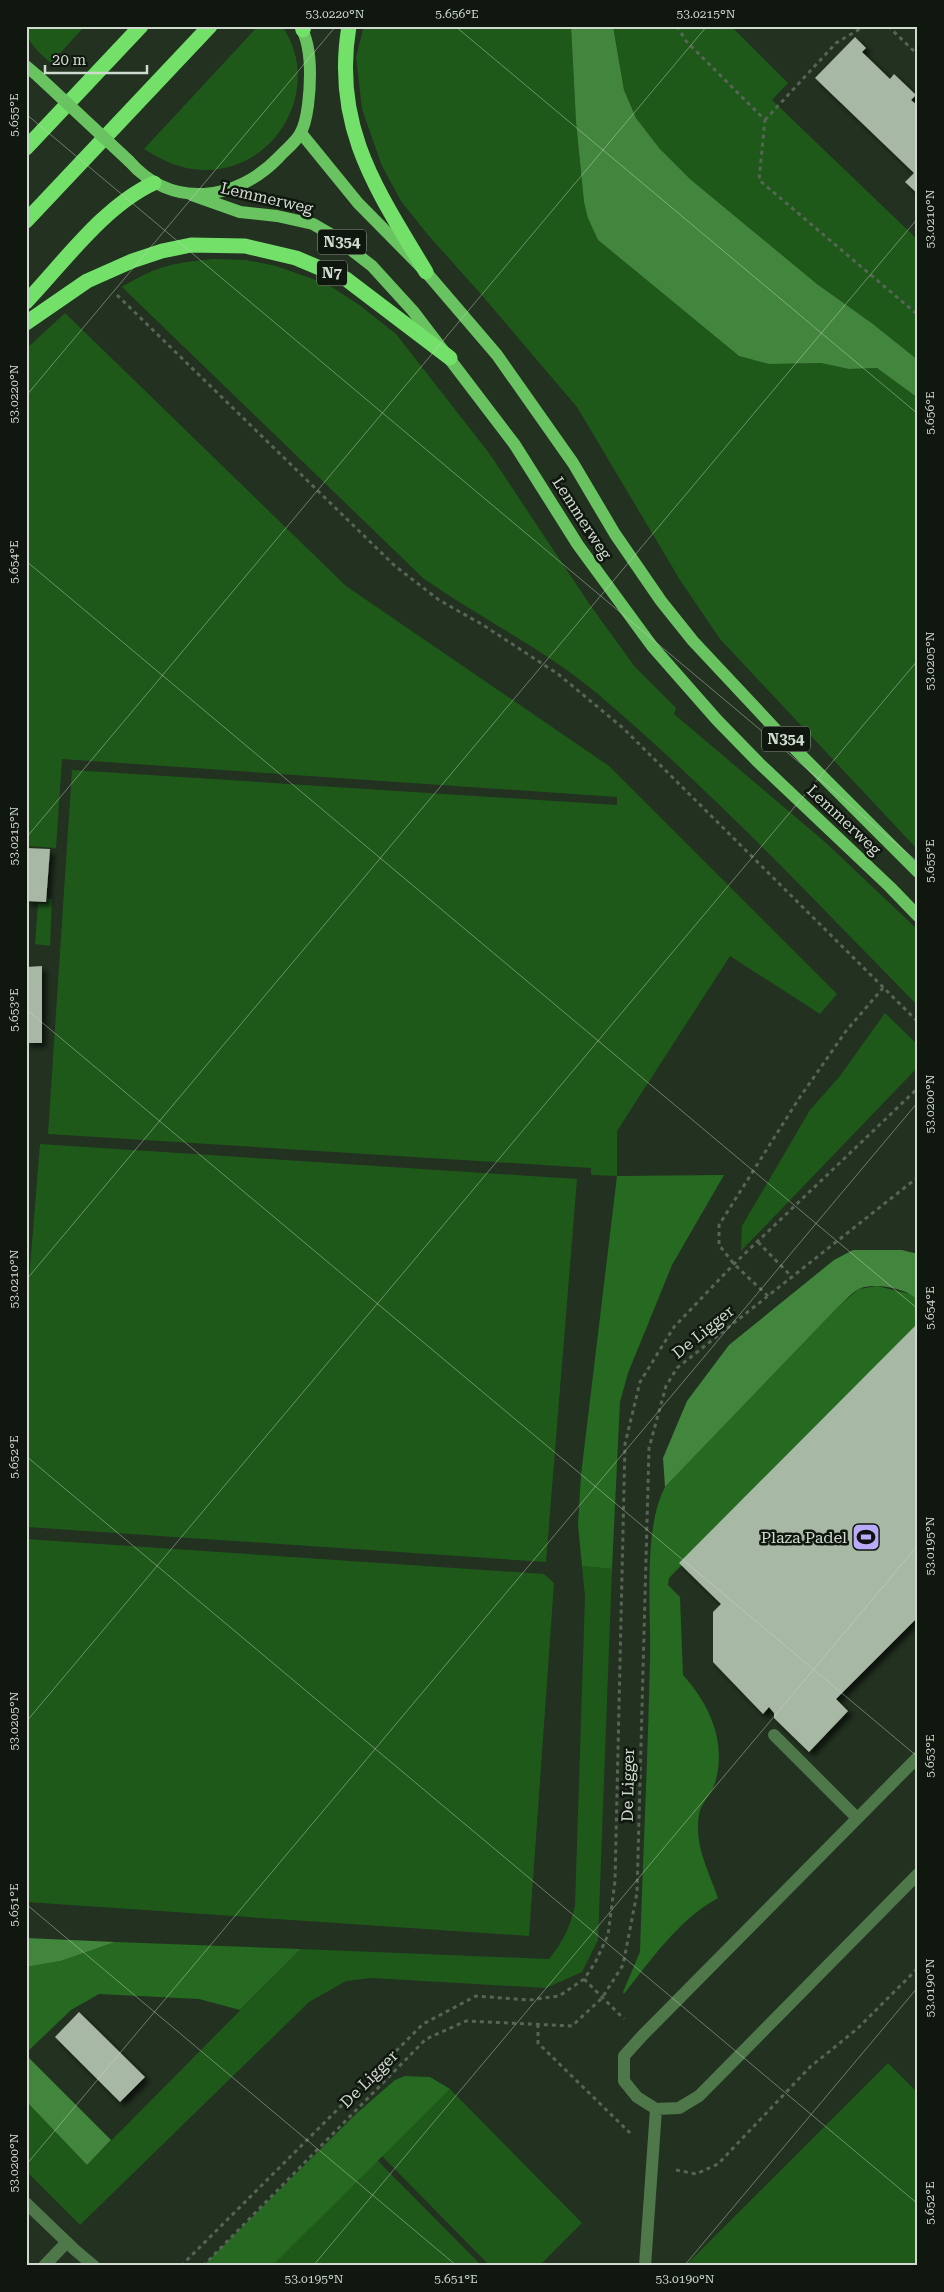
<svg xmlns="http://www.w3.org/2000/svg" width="944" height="2292" font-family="'Roboto Serif',serif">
	<defs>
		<filter id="shadow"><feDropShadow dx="4.5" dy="4.5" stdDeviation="2.5" flood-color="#0009"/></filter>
	</defs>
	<rect width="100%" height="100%" fill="#223120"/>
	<path fill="#1e591a" d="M26 26H85L51 63C39 52 26 43 26 26Z
		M258 26H282C324 86 277 171 205 170 182 170 163 161 144 149Z
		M364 26H571L576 122 584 202 598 240 739 356 769 364 821 363 850 369 877 368 918 398V850L720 639 680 580 577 407 480 293 428 235 401 201 382 166 362 109 356 57Z
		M613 26H731L788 83 772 100 918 240V360L873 324 817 284 690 179 660 149 636 118 624 90Z
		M215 259 246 260 276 266 327 284 358 304 396 334 489 453 590 605 635 667 676 708 674 714 825 842 918 930V1006C814 900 712 791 599 695 545 649 481 619 423 578L122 287C156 266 176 262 215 259Z
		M65 313 346 586 609 766 837 994 820 1014 730 956 617 1131V1176L591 1175V1168L48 1134 72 770 617 805V797L62 759 56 848 26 846V349Z
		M47 899H52L50 946 35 944 38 903 46 904Z
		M885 1013 918 1045V1067L741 1251 742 1226 810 1110 840 1076Z
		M40 1144 577 1179 546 1562 27 1527 26 1316Z
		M26 1539 544 1574 554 1583 529 1936 26 1902Z
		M582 1566 612 1569 598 1940 582 1972 546 1988 371 1978 346 1981 309 2002 80 2225 26 2171V2101L87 2165 301 1949 549 1959C563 1942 570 1927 575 1906L585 1596Z
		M888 2063 918 2093V2266H691L688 2263Z
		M450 2089 582 2223 539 2266H490L382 2156Z
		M377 2160 482 2266H272Z"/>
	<path fill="#256a20" d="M724 1175 672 1265 628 1373 620 1402 612 1569 582 1566 578 1525 581 1475 617 1176Z
		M877 1286 918 1296V1325L669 1578 668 1585 680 1597 683 1675C710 1705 727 1743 715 1783 712 1794 701 1803 699 1814 694 1846 708 1869 718 1898 679 1919 651 1960 624 1994L623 1992 640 1952C643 1853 648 1755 650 1656 651 1609 643 1528 665 1487L839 1306 859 1289Z
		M115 1942 301 1949 240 2010 199 1999 99 1994 71 2010 26 2053V1967L61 1961Z
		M405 2076 430 2077 450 2089 272 2266H203L357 2113 395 2080Z"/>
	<path fill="#41863c" d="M571 26H613L624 90 636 118 660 149 690 179 817 284 873 324 918 360V398L877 368 849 369 821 363 769 364 739 356 598 240 588 218 584 202 576 122Z
		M853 1250H902L918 1254V1300C905 1288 878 1283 861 1288 853 1291 845 1301 839 1306L665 1487 663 1458 687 1401 729 1345 834 1260Z
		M26 1938 115 1942 61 1961 26 1967Z
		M26 2055 111 2140 87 2165 26 2101Z"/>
	<path fill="#a7b9a4" filter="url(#shadow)" d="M855 37 866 48 862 52 890 79 894 74 916 95 911 100 918 106V194L905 182 914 173 815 78Z
		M26 848 50 849 46 902 26 901Z
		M42 966V1043H26V967Z
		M918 1323V1617L836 1699 848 1711 809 1752 774 1718V1713L769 1707 763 1714 713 1662V1612L721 1604 679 1563Z
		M79 2012 145 2077 120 2102 55 2037Z"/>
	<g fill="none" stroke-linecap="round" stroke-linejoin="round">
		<path stroke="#576556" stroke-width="3" stroke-dasharray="4 4" stroke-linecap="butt" d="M677 26 686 41 765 120 759 180 918 315
			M888 26 918 55
			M765 120 836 43 865 26
			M117 295 395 566 439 600 483 625 558 674 623 728 918 1022
			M758 1242 792 1277
			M768 1296 734 1264 719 1245V1225L798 1100 846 1031 883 988
			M584 1979 624 2019
			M538 2024V2043L630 2133
			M676 2170 696 2174 718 2164 810 2067 857 2029 918 1968
			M181 2266 423 2024 476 1996 529 2000 559 1996 584 1979 595 1963 608 1935 615 1881 625 1444 640 1382 674 1327 734 1264 918 1088
			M203 2266 426 2039 466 2021 572 2026 602 1998 623 1965 637 1893 649 1448 666 1386 677 1368 918 1177"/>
		<path stroke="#4e784a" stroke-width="12" d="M774 1735 857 1818
			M918 1757 642 2036 624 2056V2081L637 2097 656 2109 679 2108 699 2096 918 1874
			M26 2203 75 2250 94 2266
			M44 2266 67 2242
			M645 2266 656 2109"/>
		<path stroke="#69c361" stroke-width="12" d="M26 66 39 77
			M301 133 358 203 426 272 497 355 573 463 615 534 661 601 693 641 781 735 918 872
			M129 161C172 210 237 201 279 157 286 149 295 143 300 134 308 121 310 90 310 74 310 59 309 40 300 26
			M192 195 240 212 277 216 313 224 332 235 372 266 413 311 515 445 578 545 652 646 717 720 759 763 890 887 918 916"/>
		<path stroke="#72e069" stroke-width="15" d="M349 26C332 127 377 190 426 272
			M303 30 304 26
			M26 148 141 26
			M26 221 210 26
			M26 302C64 262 104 206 154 183
			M26 323 87 281 132 261 162 251 191 245 245 246 296 258 346 279 450 358"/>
		<path stroke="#69c361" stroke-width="12" d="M39 77 129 161"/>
	</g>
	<path fill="none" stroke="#d0dacf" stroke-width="1" stroke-opacity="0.45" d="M455 26 918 414M26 114 918 862M26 396 336 26M26 561 918 1309M26 838 707 26M26 1009 918 1757M26 1280 918 218M26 1456 918 2204M26 1722 918 660M26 1904 457 2266M26 2165 918 1102M313 2266 918 1545M684 2266 918 1987"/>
	<defs>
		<symbol id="stadium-square" viewBox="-11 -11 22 22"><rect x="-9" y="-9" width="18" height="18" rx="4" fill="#b9abf7" stroke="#10170f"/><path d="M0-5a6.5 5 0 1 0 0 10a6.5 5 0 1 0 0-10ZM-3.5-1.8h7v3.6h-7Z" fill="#111"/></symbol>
	</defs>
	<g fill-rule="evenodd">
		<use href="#stadium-square" x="850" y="1521" width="32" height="32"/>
	</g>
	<g text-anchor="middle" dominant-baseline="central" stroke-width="5" stroke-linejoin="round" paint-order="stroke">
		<g fill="#10170f" stroke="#96a095" stroke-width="1">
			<rect x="318" y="229.5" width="48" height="25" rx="4"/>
			<rect x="317" y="260.5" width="30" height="25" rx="4"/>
			<rect x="762" y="726.5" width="48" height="25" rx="4"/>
		</g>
		<g font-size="15" font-weight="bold" fill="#d0dacf">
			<text x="342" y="242">N354</text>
			<text x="332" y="273">N7</text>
			<text x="786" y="739">N354</text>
		</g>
		<g font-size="16" fill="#d0dacf" stroke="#10170f">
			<text transform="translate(267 198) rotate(13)">Lemmerweg</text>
			<text transform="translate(582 518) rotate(57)">Lemmerweg</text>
			<text transform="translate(844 820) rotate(43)">Lemmerweg</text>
			<text transform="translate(703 1332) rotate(-39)">De Ligger</text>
			<text transform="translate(628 1785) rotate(-89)">De Ligger</text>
			<text transform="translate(369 2079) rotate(-45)">De Ligger</text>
		</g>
		<g font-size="16" fill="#d0dacf" stroke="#10170f" text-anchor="end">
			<text x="847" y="1537">Plaza Padel</text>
		</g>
	</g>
	<rect width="944" height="2292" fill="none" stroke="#10170f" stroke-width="55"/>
	<path d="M45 65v8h102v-8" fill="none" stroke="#d0dacf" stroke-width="2.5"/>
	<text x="52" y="65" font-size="15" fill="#d0dacf" stroke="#10170f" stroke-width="4" paint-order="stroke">20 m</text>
	<rect x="28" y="28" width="888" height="2236" fill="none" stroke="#d0dacf" stroke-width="2"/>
	<g font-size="12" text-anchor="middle" fill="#d0dacf">
		<text x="335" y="18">53.0220°N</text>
		<text x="457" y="18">5.656°E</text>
		<text x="706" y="18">53.0215°N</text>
		<text transform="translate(14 115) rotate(-90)" y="4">5.655°E</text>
		<text transform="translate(930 219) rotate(-90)" y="4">53.0210°N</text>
		<text transform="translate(14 394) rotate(-90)" y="4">53.0220°N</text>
		<text transform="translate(930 413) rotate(-90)" y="4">5.656°E</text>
		<text transform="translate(14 562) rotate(-90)" y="4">5.654°E</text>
		<text transform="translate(930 661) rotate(-90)" y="4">53.0205°N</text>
		<text transform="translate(14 836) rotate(-90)" y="4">53.0215°N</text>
		<text transform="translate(930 861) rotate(-90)" y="4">5.655°E</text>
		<text transform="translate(14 1010) rotate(-90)" y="4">5.653°E</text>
		<text transform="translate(930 1104) rotate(-90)" y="4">53.0200°N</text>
		<text transform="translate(14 1279) rotate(-90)" y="4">53.0210°N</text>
		<text transform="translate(930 1308) rotate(-90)" y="4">5.654°E</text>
		<text transform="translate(14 1457) rotate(-90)" y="4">5.652°E</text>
		<text transform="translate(930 1546) rotate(-90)" y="4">53.0195°N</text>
		<text transform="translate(14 1721) rotate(-90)" y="4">53.0205°N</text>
		<text transform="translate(930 1756) rotate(-90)" y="4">5.653°E</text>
		<text transform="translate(14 1905) rotate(-90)" y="4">5.651°E</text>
		<text transform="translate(930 1988) rotate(-90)" y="4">53.0190°N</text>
		<text transform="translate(14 2163) rotate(-90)" y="4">53.0200°N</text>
		<text transform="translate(930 2203) rotate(-90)" y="4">5.652°E</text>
		<text x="314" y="2283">53.0195°N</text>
		<text x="456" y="2283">5.651°E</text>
		<text x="685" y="2283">53.0190°N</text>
	</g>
</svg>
